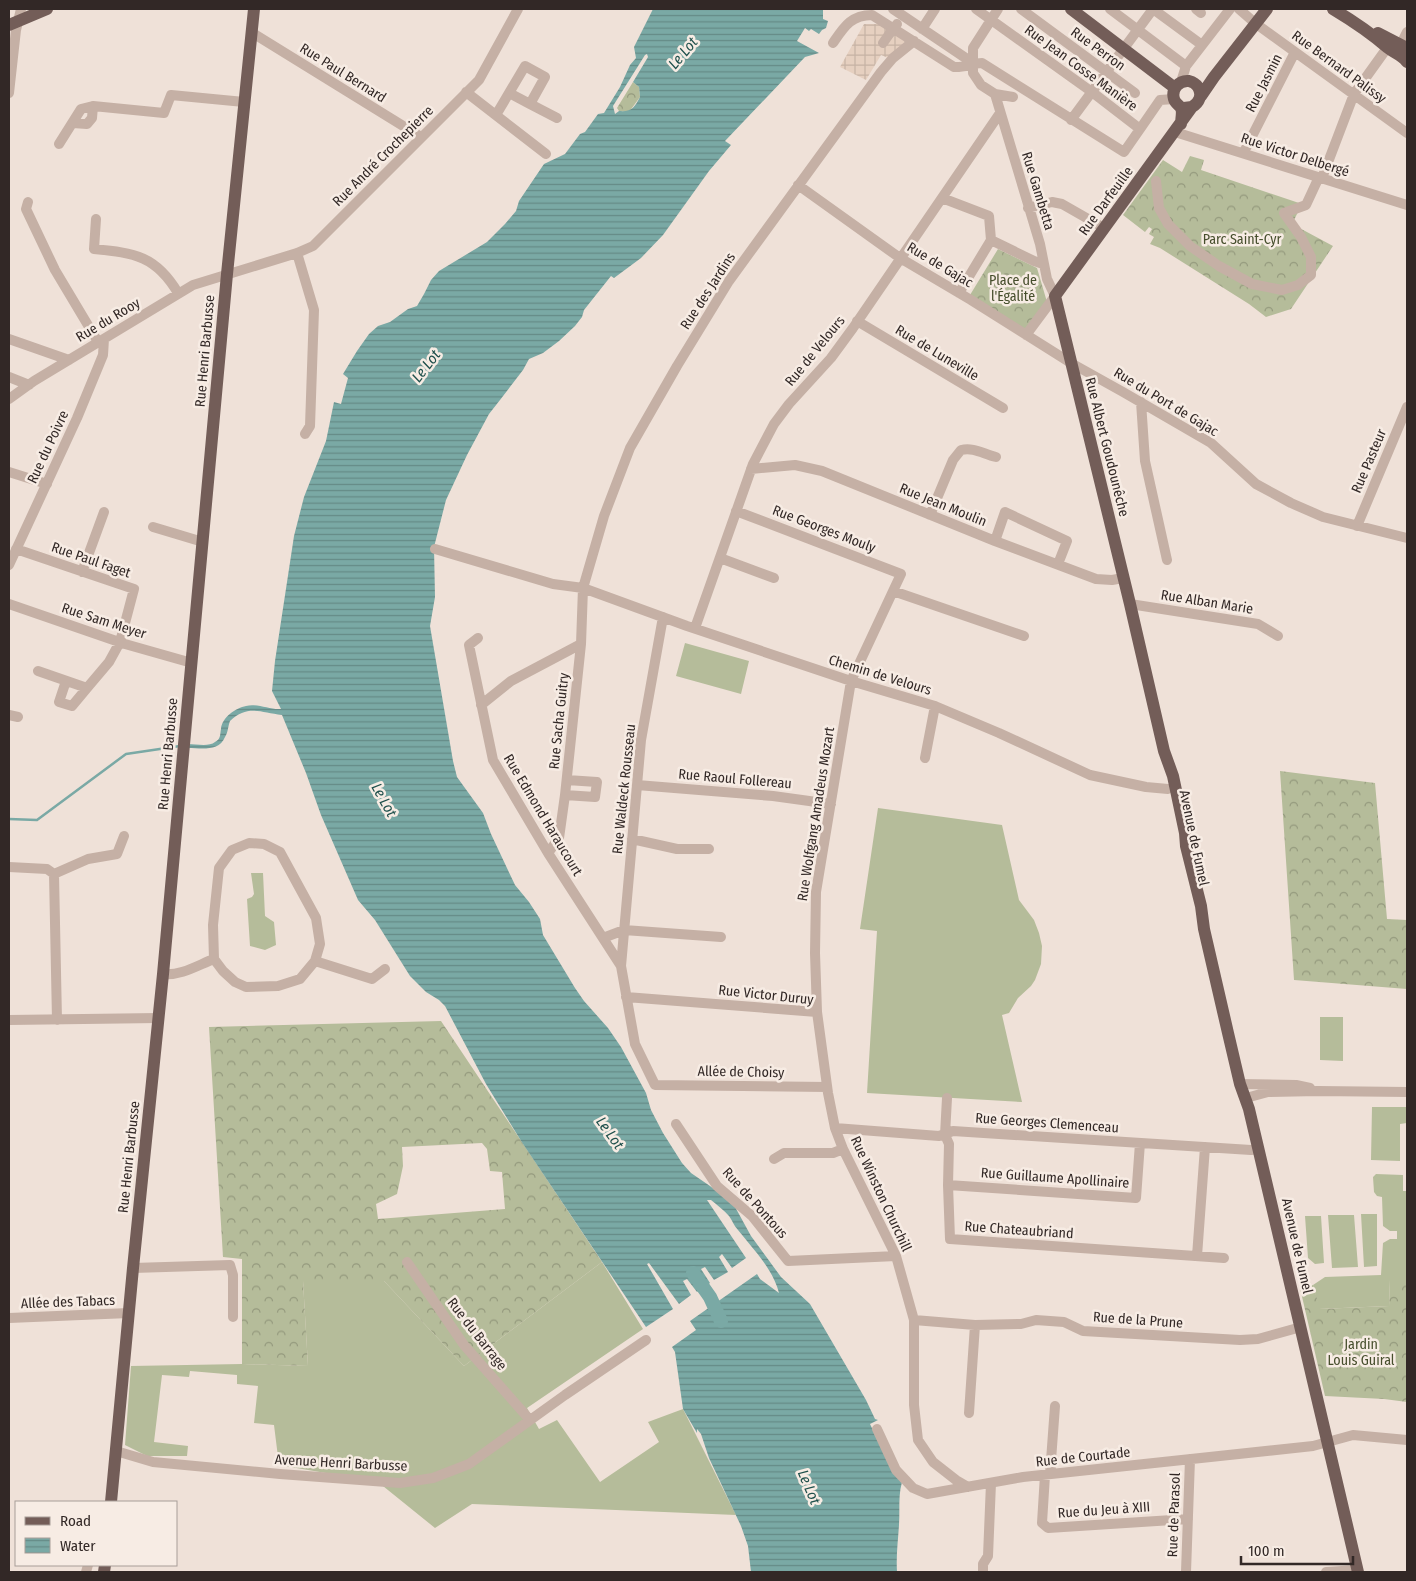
<svg xmlns="http://www.w3.org/2000/svg" width="1416" height="1581" font-family="'Fira Sans Condensed',sans-serif">
	<defs>
		<pattern id="forest-crowns" width="20" height="18" patternUnits="userSpaceOnUse" patternTransform="scale(1.25)"><rect width="20" height="18" fill="#b5bc9a"/><path d="M2 6a3 3 0 1 1 6 0M12 15a3 3 0 1 1 6 0" fill="none" stroke="#94997d"/></pattern>
		<pattern id="plaza-grid" width="8" height="8" patternUnits="userSpaceOnUse" patternTransform="scale(1.25)"><rect width="8" height="8" fill="#e6d0c0"/><path d="M0 4h8M4 0v8" fill="none" stroke="#c6b3a5"/></pattern>
		<pattern id="water-rules" width="6" height="5" patternUnits="userSpaceOnUse" patternTransform="scale(1.25)"><rect width="6" height="5" fill="#7aa9a5"/><path d="M0 2.5h6" fill="none" stroke="#658a86"/></pattern>
	</defs>
	<rect width="100%" height="100%" fill="#efe1d8"/>
	<path fill="#b5bc9a" d="M685 643 749 661 741 694 676 676Z
		M878 808 1002 825 1019 900 1034 920 1039 933 1042 946 1041 964 1035 980 1031 986 1018 998 1009 1013 1002 1015 1022 1102 867 1093 877 931 860 929Z
		M251 873H263L265 916 274 922 276 945 265 950 250 946 247 899 252 897 254 894Z
		M1320 1017H1343V1061L1320 1060Z
		M1372 1107H1407V1123L1400 1124V1161L1371 1160Z
		M1376 1174 1403 1175V1191H1407V1280H1390L1389 1306 1319 1309 1313 1285 1325 1277 1381 1275 1383 1243 1390 1239H1397V1231H1390L1383 1226 1382 1197 1377 1196 1374 1192 1373 1177Z
		M1361 1214H1377V1266L1364 1267Z
		M1328 1215H1354L1358 1267 1332 1268Z
		M1305 1216H1321L1324 1263 1315 1264 1308 1258Z
		M602 1262 643 1329 527 1408 539 1429 557 1420 600 1482 659 1442 648 1422 683 1409 736 1515 472 1504 435 1528 378 1482 279 1465 274 1425 254 1423 258 1386 237 1384V1375L190 1371 189 1377 162 1375 154 1442 188 1446 187 1456H147L125 1445 131 1366 242 1364 308 1366 303 1281H384L464 1366Z"/>
	<path fill="url(#forest-crowns)" fill-rule="evenodd" d="M633 82 639 87 640 97 629 112 619 111 617 108Z
		M1190 156 1204 160 1201 170 1302 204 1292 224 1333 246 1291 309 1266 317 1249 304 1160 248 1150 244 1154 237 1149 234 1152 229 1149 227 1145 232 1123 215 1163 160 1182 172Z
		M998 249 1037 268 1047 302 1026 331 970 295Z
		M1280 771 1375 783 1387 919 1407 920V989L1294 980Z
		M441 1021 602 1262 464 1366 384 1281H303L308 1366 242 1364V1259L223 1257 209 1027ZM482 1143 487 1149 490 1171 502 1172 505 1209 378 1219 376 1204 397 1194 403 1166 402 1147Z
		M1390 1280H1407V1402L1384 1399 1325 1396 1300 1288 1313 1285 1320 1309 1389 1306Z"/>
	<path fill="url(#plaza-grid)" d="M864 24H881L907 40 888 58 881 55 866 80 840 67Z"/>
	<path fill="url(#water-rules)" fill-rule="evenodd" d="M653 9H823V19L828 21 826 28 822 30 819 34 811 29 809 31 805 28 797 41 819 53 805 57 725 141 731 145 709 171 663 235 641 258 614 278 611 276 584 310 582 317 575 326 559 341 543 353 529 359 523 370 500 400 489 414 467 455 446 500 434 547 435 597 430 626 453 761 457 777 483 813 491 834 515 885 529 902 540 919 543 935 575 988 584 1001 608 1028 621 1047 646 1093 651 1110 663 1133 682 1163 691 1173 710 1186 734 1205 751 1236 781 1277 810 1304 866 1400 875 1419 878 1420 870 1424 881 1447 902 1482C898 1496 900 1510 899 1525 898 1541 896 1555 897 1572H751L748 1546 741 1526 709 1458 701 1434 697 1429V1433L683 1409 675 1352 672 1347 696 1330 690 1321 757 1274 760 1279 779 1293C773 1269 753 1249 738 1230 734 1226 732 1220 729 1216 724 1210 717 1205 711 1200H707L746 1258 732 1268 722 1254 719 1257 728 1272 714 1280 705 1267 701 1269 710 1283 697 1292 687 1279 683 1281 691 1295 679 1304 649 1263 647 1264 673 1309 646 1327 523 1144 486 1084 445 1006 439 1000 426 992 410 976 375 920 358 900 321 815 306 773 282 715C261 713 248 704 230 721 228 726 228 733 225 737 219 752 201 748 188 748V744C196 744 209 747 215 742 221 739 220 734 221 729 222 717 236 708 246 706 257 703 270 710 281 709L272 691 275 661 294 536 304 497 326 441 334 402 341 404 348 378 343 374 357 351 369 334 378 326 390 322 408 309 417 306 424 294 431 280 439 271 487 242 505 224 516 211 519 201 544 164 565 154 580 134 585 132 598 114 604 113 620 87 630 65 636 58 634 47ZM647 54 648 57 633 82 639 87 640 97C634 108 632 112 619 111L615 114 613 106 645 55Z"/>
	<g fill="none" stroke-linecap="round" stroke-linejoin="round">
		<path stroke="#7aa9a5" stroke-width="2.5" d="M9 819 37 820 126 754 180 746"/>
		<path stroke="#7aa9a5" stroke-width="14" d="M693 1273 710 1297 721 1321"/>
		<path stroke="#c5b0a5" stroke-width="10" d="M893 9 973 63
			M976 9 1092 92 1140 129 1160 100 1174 99
			M998 9 973 48V73L981 85 995 94 1013 97
			M1021 9 1135 93
			M1110 9 1186 66
			M1153 9 1202 45
			M1196 9 1201 13
			M1239 9 1255 23 1407 133
			M922 29 935 9
			M251 32 421 137
			M833 43C844 27 851 15 872 15L954 67C964 68 972 63 982 63L1124 152 1140 129
			M883 43 890 33
			M1401 44 1407 32
			M1181 82 1186 66 1230 9
			M466 92 546 154
			M9 93 16 30 21 9
			M995 94 1040 244 1047 279 1055 296 1026 335
			M530 104 557 118
			M496 115 525 66 545 77 530 104 509 93
			M1071 120 1153 9
			M73 123 87 124 92 118 93 106
			M1175 132 1407 205
			M59 144 81 109 93 106 164 113 171 95 244 102
			M1244 152 1295 52
			M1322 178 1354 94 1387 48
			M1156 181 1159 208 1168 224 1190 246 1219 266 1252 284 1282 290 1298 285 1311 275V257L1301 237 1284 213 1306 205 1319 177
			M798 185 900 258 971 300 1071 363 1123 392 1211 443 1256 484 1291 503 1323 517 1407 538
			M942 198 989 216 991 240 959 293
			M28 202 26 209 55 270 98 342
			M1028 208 1052 202 1062 204 1104 228
			M96 219 94 249C135 253 156 256 178 293
			M991 240 1034 261 1043 264
			M297 253 314 310 310 426 305 434
			M857 321 1003 408
			M9 339 69 360
			M9 377 29 385
			M9 399 34 381 193 285 297 253 313 246 479 80 518 9
			M1141 402 1145 461 1167 560
			M751 469 795 465 822 471 995 541 1096 579 1112 580 1123 578
			M9 472 47 484
			M736 511 901 574 851 681 816 892 815 953 817 1012
			M930 515 953 460 961 450C974 447 983 454 996 457
			M1357 526 1407 407
			M153 527 203 542
			M995 541 1005 512 1067 541 1058 564
			M16 549 134 589 120 642 109 662 87 688 38 671
			M435 549 553 584 583 588 687 626 851 681 935 706 999 733 1090 775 1146 787 1168 789
			M720 558 774 578
			M9 565 77 418 103 355 104 339
			M82 572 104 512
			M893 591 1024 636
			M9 604 125 644 192 663
			M1130 604 1258 624 1278 636
			M695 628 753 464 774 424 789 404 831 358 853 328 1000 113
			M478 638 469 645 493 760 548 853 621 966 635 1044 655 1085 827 1087
			M66 681 59 702 72 706 87 688
			M481 705 511 681 581 644
			M9 715 18 717
			M925 758 935 706
			M637 785 773 796 831 804
			M565 795 595 797 597 782 567 780
			M632 839 677 849H709
			M249 843 264 844 280 852 316 918 320 944 315 961 300 979 278 986 246 987 235 982 223 971 214 959 213 925 219 868 232 850Z
			M548 853 559 838 565 795 581 644 583 588 604 516 630 448 677 366 729 281 881 72 893 58 914 41
			M9 867 47 869 54 874 57 1020
			M54 874 88 859 117 854 124 836
			M603 938 624 930 721 937
			M315 961 372 979 385 969
			M621 966 641 740 663 617
			M163 974C181 976 198 965 214 959
			M626 997 817 1012 828 1093 835 1128 843 1149 896 1256 914 1320V1405L918 1440 933 1462 956 1480 968 1487
			M9 1020 158 1018
			M1240 1084 1296 1085 1310 1088
			M947 1098 945 1135 949 1144 948 1185 950 1239 1224 1258
			M1246 1098 1268 1092 1318 1091 1407 1092
			M676 1124 717 1186 752 1216 788 1261 896 1256
			M835 1128 939 1136 953 1131 1251 1150 1259 1149
			M774 1159 784 1153H833L843 1149
			M948 1185 1136 1198 1140 1143
			M1197 1256 1205 1147
			M407 1262 464 1345 530 1420
			M133 1268 230 1265 233 1275V1317
			M9 1318 129 1313
			M914 1320 975 1325 1021 1324 1036 1320 1064 1322 1083 1331 1240 1340 1258 1339 1301 1327
			M969 1413 975 1325
			M877 1429 896 1470 913 1488 927 1494 1023 1477 1313 1446 1353 1435 1407 1440
			M116 1451 153 1462 280 1474 400 1483 433 1478 469 1464 565 1395 646 1340
			M1050 1474 1055 1406
			M1045 1475 1042 1523 1048 1528 1188 1519
			M86 1572 88 1565
			M983 1572V1564L988 1556 991 1483
			M1186 1572 1190 1459
			M1326 1572 1358 1570"/>
		<path stroke="#735d58" stroke-width="12" d="M1071 9 1175 88
			M1333 9C1353 21 1371 33 1388 48 1394 53 1402 55 1407 62
			M9 25 47 9
			M1378 33 1407 48
			M1201 96 1214 77 1267 9
			M1180 107 1184 108 1192 107C1199 103 1203 95 1198 87 1196 84 1193 82 1189 81 1179 80 1171 89 1174 99 1175 103 1179 105 1181 108 1183 112 1181 119 1181 124
			M1192 107 1055 296 1130 604 1164 751 1173 776 1185 833 1186 846 1201 906 1204 929 1228 1033 1240 1084 1249 1109 1358 1572
			M111 1502 133 1268 163 974 227 274 254 9
			M104 1572 105 1565"/>
		<path stroke="#c5b0a5" stroke-width="10" d="M890 33 897 24"/>
	</g>
	<g text-anchor="middle" dominant-baseline="central" stroke-width="5" stroke-linejoin="round" paint-order="stroke">
		<g font-size="14" fill="#322826" stroke="#f7ece4">
			<text transform="translate(1098 49) rotate(36)">Rue Perron</text>
			<text transform="translate(1339 67) rotate(36)">Rue Bernard Palissy</text>
			<text transform="translate(1081 68) rotate(36)">Rue Jean Cosse Manière</text>
			<text transform="translate(343 73) rotate(32)">Rue Paul Bernard</text>
			<text transform="translate(1264 83) rotate(-63)">Rue Jasmin</text>
			<text transform="translate(1295 155) rotate(18)">Rue Victor Delbergé</text>
			<text transform="translate(383 156) rotate(-45)">Rue André Crochepierre</text>
			<text transform="translate(1038 191) rotate(73)">Rue Gambetta</text>
			<text transform="translate(1106 201) rotate(-54)">Rue Darfeuille</text>
			<text transform="translate(940 265) rotate(31)">Rue de Gajac</text>
			<text transform="translate(708 291) rotate(-57)">Rue des Jardins</text>
			<text transform="translate(108 320) rotate(-31)">Rue du Rooy</text>
			<text transform="translate(205 351) rotate(-85)">Rue Henri Barbusse</text>
			<text transform="translate(815 351) rotate(-51)">Rue de Velours</text>
			<text transform="translate(937 353) rotate(31)">Rue de Luneville</text>
			<text transform="translate(1166 402) rotate(31)">Rue du Port de Gajac</text>
			<text transform="translate(48 447) rotate(-65)">Rue du Poivre</text>
			<text transform="translate(1107 447) rotate(76)">Rue Albert Goudounêche</text>
			<text transform="translate(1369 461) rotate(-67)">Rue Pasteur</text>
			<text transform="translate(943 505) rotate(22)">Rue Jean Moulin</text>
			<text transform="translate(824 529) rotate(21)">Rue Georges Mouly</text>
			<text transform="translate(91 560) rotate(19)">Rue Paul Faget</text>
			<text transform="translate(1207 602) rotate(9)">Rue Alban Marie</text>
			<text transform="translate(104 621) rotate(18)">Rue Sam Meyer</text>
			<text transform="translate(880 675) rotate(17)">Chemin de Velours</text>
			<text transform="translate(559 721) rotate(-84)">Rue Sacha Guitry</text>
			<text transform="translate(168 754) rotate(-85)">Rue Henri Barbusse</text>
			<text transform="translate(735 779) rotate(5)">Rue Raoul Follereau</text>
			<text transform="translate(624 789) rotate(-84)">Rue Waldeck Rousseau</text>
			<text transform="translate(816 814) rotate(-81)">Rue Wolfgang Amadeus Mozart</text>
			<text transform="translate(543 815) rotate(59)">Rue Edmond Haraucourt</text>
			<text transform="translate(1194 838) rotate(78)">Avenue de Fumel</text>
			<text transform="translate(766 995) rotate(6)">Rue Victor Duruy</text>
			<text transform="translate(741 1072) rotate(1)">Allée de Choisy</text>
			<text transform="translate(1047 1123) rotate(4)">Rue Georges Clemenceau</text>
			<text transform="translate(129 1157) rotate(-84)">Rue Henri Barbusse</text>
			<text transform="translate(1055 1178) rotate(4)">Rue Guillaume Apollinaire</text>
			<text transform="translate(881 1194) rotate(65)">Rue Winston Churchill</text>
			<text transform="translate(755 1203) rotate(48)">Rue de Pontous</text>
			<text transform="translate(1019 1230) rotate(4)">Rue Chateaubriand</text>
			<text transform="translate(1297 1246) rotate(77)">Avenue de Fumel</text>
			<text transform="translate(68 1302) rotate(-2)">Allée des Tabacs</text>
			<text transform="translate(1138 1320) rotate(4)">Rue de la Prune</text>
			<text transform="translate(477 1334) rotate(52)">Rue du Barrage</text>
			<text transform="translate(1083 1457) rotate(-6)">Rue de Courtade</text>
			<text transform="translate(341 1463) rotate(3)">Avenue Henri Barbusse</text>
			<text transform="translate(1104 1510) rotate(-4)">Rue du Jeu à XIII</text>
			<text transform="translate(1174 1515) rotate(-88)">Rue de Parasol</text>
		</g>
		<g font-size="14" fill="#464e2c" stroke="#f7ece4">
			<text x="1242" y="239">Parc Saint-Cyr</text>
			<text x="1013" y="280">Place de<tspan x="1013" dy="16">l'Égalité</tspan></text>
			<text x="1361" y="1344">Jardin<tspan x="1361" dy="16">Louis Guiral</tspan></text>
		</g>
		<g font-size="15" font-style="italic" fill="#1f504c" stroke="#f7ece4">
			<text transform="translate(683 53) rotate(-50)">Le Lot</text>
			<text transform="translate(426 366) rotate(-52)">Le Lot</text>
			<text transform="translate(384 800) rotate(61)">Le Lot</text>
			<text transform="translate(610 1133) rotate(54)">Le Lot</text>
			<text transform="translate(809 1487) rotate(67)">Le Lot</text>
		</g>
	</g>
	<rect width="1416" height="1581" fill="none" stroke="#322826" stroke-width="20"/>
	<rect x="15" y="1501" width="162" height="65" fill="#f7ece4" stroke="#a89e98"/>
	<rect x="25" y="1517" width="25" height="8" fill="#735d58" stroke="#a89e98"/>
	<text x="60" y="1526" font-size="15" fill="#322826">Road</text>
	<rect x="25" y="1538" width="25" height="15" fill="url(#water-rules)" stroke="#a89e98"/>
	<text x="60" y="1551" font-size="15" fill="#322826">Water</text>
	<path d="M1241 1556v8h112v-8" fill="none" stroke="#322826" stroke-width="2.5"/>
	<text x="1248" y="1556" font-size="15" fill="#322826" stroke="#f7ece4" stroke-width="4" paint-order="stroke">100 m</text>
</svg>
